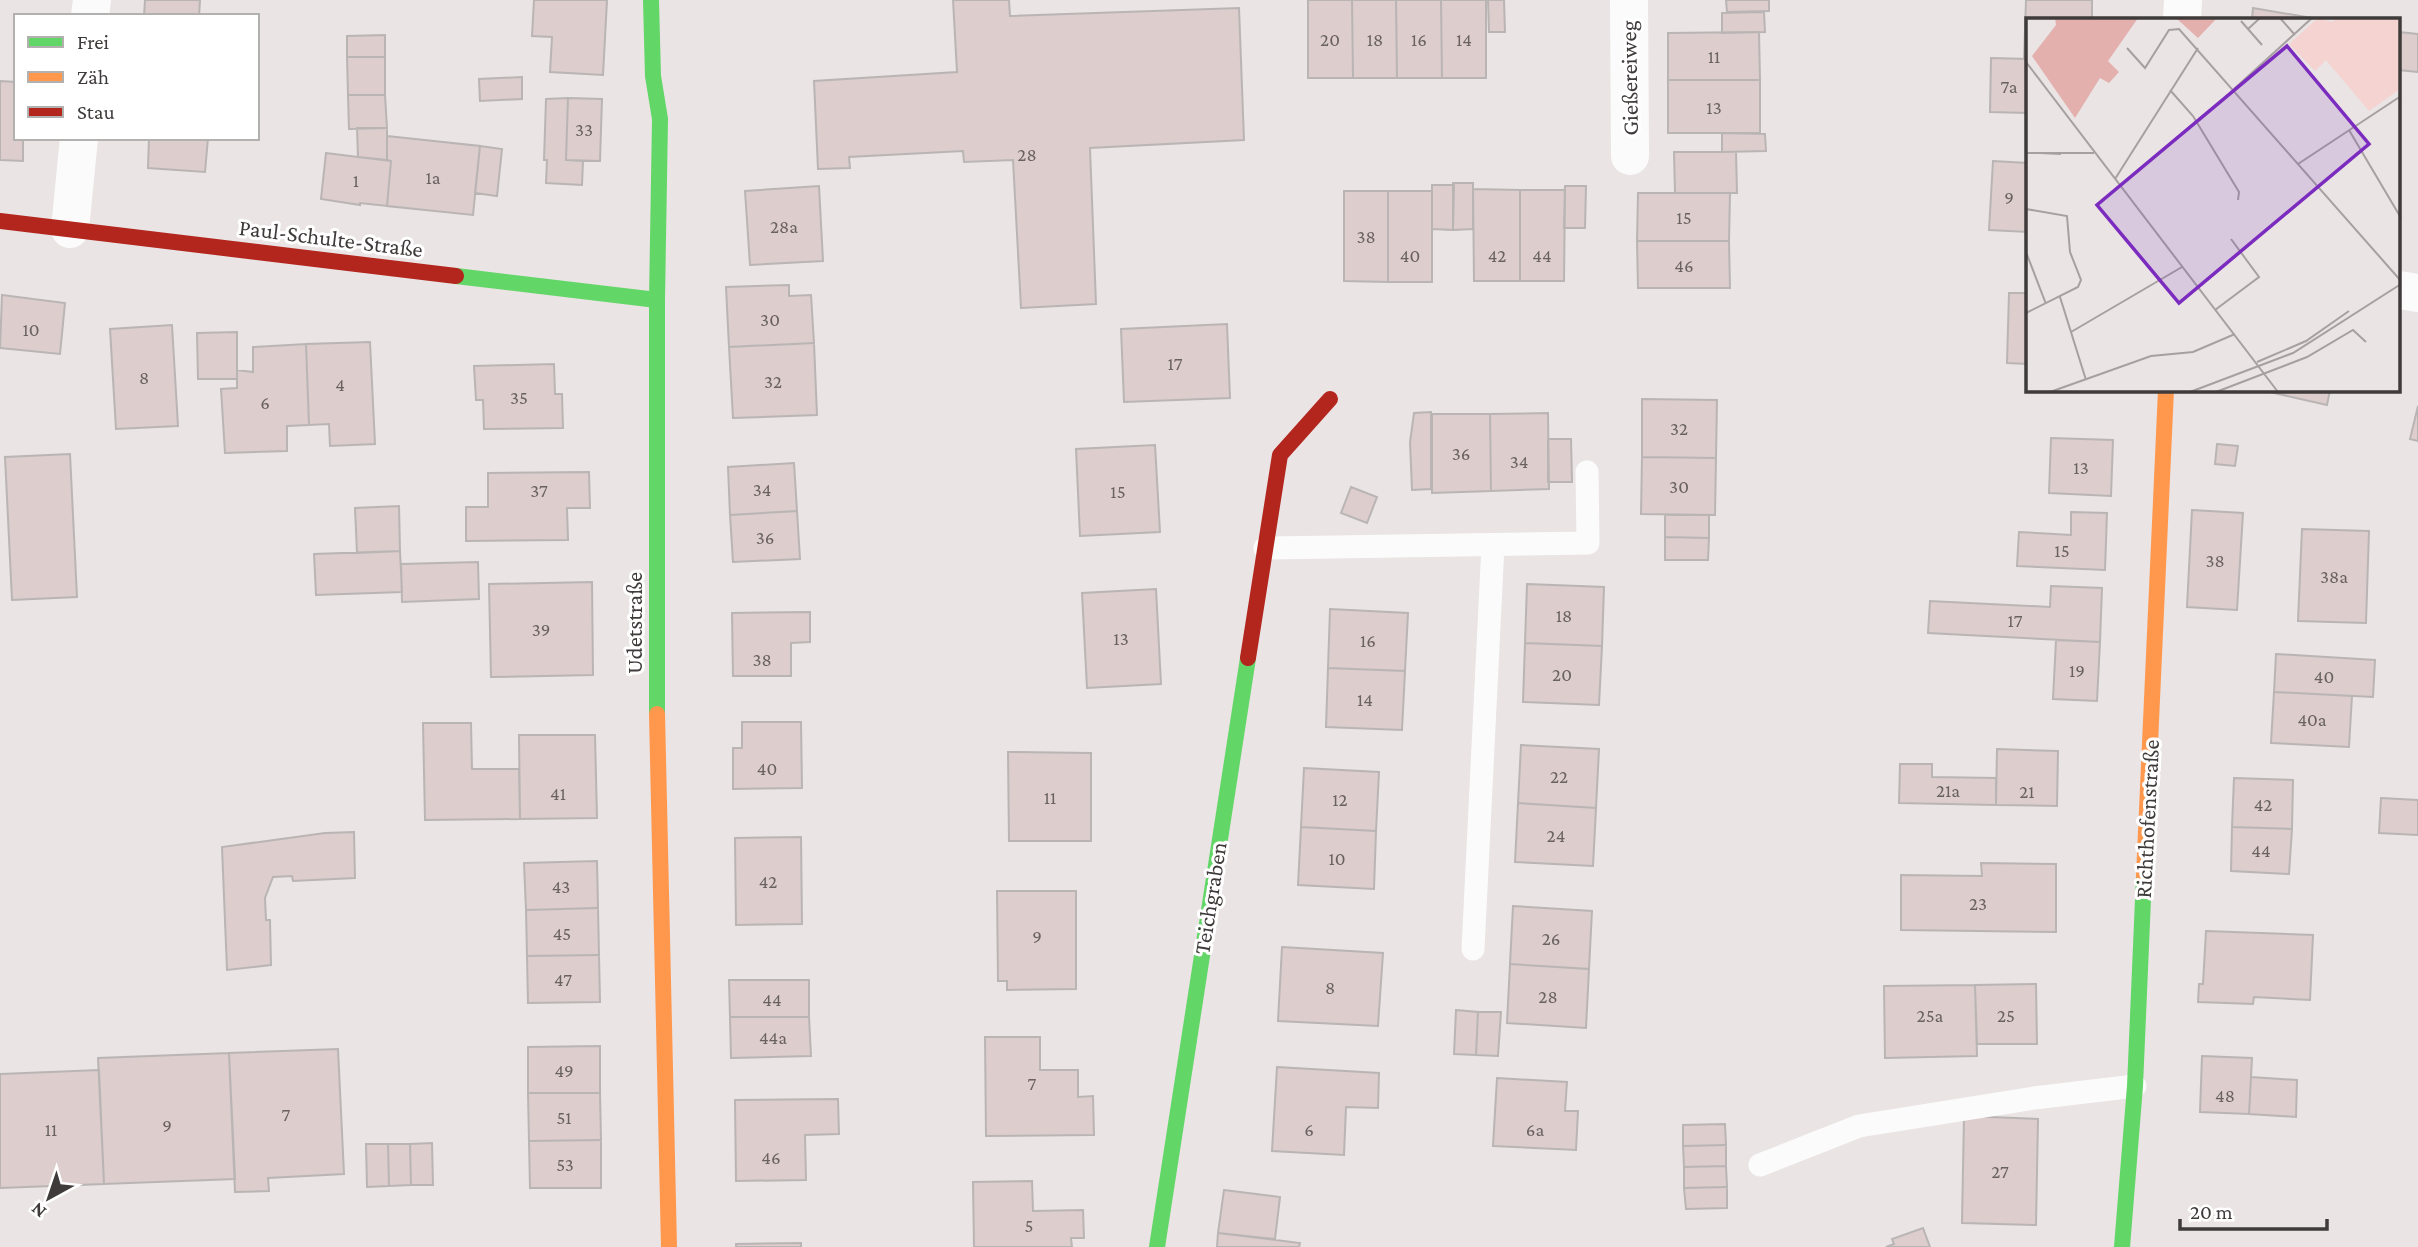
<svg xmlns="http://www.w3.org/2000/svg" width="2418" height="1247" font-family="'Crimson Pro',serif">
	<rect width="100%" height="100%" fill="#eae4e4"/>
	<path fill="#ddcdcc" stroke="#bab5b5" stroke-width="2" d="M145 0H200L199 16H144Z
		M534 0H607L603 75 550 72 552 37 532 36Z
		M953 0H1009L1010 16 1239 8 1244 140 1090 148 1096 304 1021 308 1013 160 964 162 963 151 849 157 850 168 818 169 814 81 957 72Z
		M1308 0H1352L1353 78H1308Z
		M1352 0H1396L1397 78H1353Z
		M1396 0H1441L1442 78H1397Z
		M1441 0H1486V78H1442Z
		M1488 0H1504L1505 32H1489Z
		M1726 0H1769V11L1727 12Z
		M2026 0H2092V19H2028V59H2024Z
		M2253 8 2318 19H2252Z
		M1764 12 1765 32 1722 33V13Z
		M1759 32 1760 80H1668V33Z
		M2399 32 2418 34V72L2399 70Z
		M385 35V57H347V36Z
		M347 57H385V95H348Z
		M1991 58 2028 59V113L1990 112Z
		M522 77V99L480 101 479 79Z
		M1668 80H1760V133H1668Z
		M0 81 16 82V138H23V161L0 160Z
		M348 95H385L387 128 349 129Z
		M568 98 602 99 600 161 566 160Z
		M568 98 566 160 583 161 582 185 546 183 547 160H544L546 99Z
		M357 128H387V160L358 157Z
		M1722 133 1765 134 1766 151 1722 152Z
		M387 136 480 146 473 215 387 206 391 161 387 160Z
		M149 138H208L205 172 148 168Z
		M480 146 502 149 497 196 475 193Z
		M1674 152H1736L1737 193H1675Z
		M326 153 391 161 387 206 360 203V205L321 199Z
		M1993 161 2028 163V232L1989 230Z
		M1453 183H1473V229L1453 230Z
		M1432 185H1454L1453 230 1432 229Z
		M819 186 823 261 750 265 745 191Z
		M1565 186H1586L1585 228H1564Z
		M1473 189 1520 190V281H1474Z
		M1520 190H1565L1564 281H1520Z
		M1344 191H1388V282L1344 281Z
		M1388 191H1432V282H1388Z
		M1638 193H1730L1729 241H1637Z
		M1637 241H1729L1730 288H1638Z
		M789 285V296L811 295 814 343 729 347 726 287Z
		M2009 293H2028V364L2007 363Z
		M2 295 65 303 60 354 0 348Z
		M1227 324 1230 398 1124 402 1121 329Z
		M172 325 178 426 116 429 110 329Z
		M237 332V379H198L197 333Z
		M370 342 375 444 330 446 329 424 309 425 306 344Z
		M814 343 817 415 733 418 729 347Z
		M306 344 309 425 287 426V451L225 453 221 389 237 388V370L253 372V347Z
		M554 364 555 394H562L563 428 484 429 483 400H476L474 366Z
		M2261 390H2330L2327 405Z
		M1642 399 1717 400 1716 458 1642 457Z
		M2418 406V441L2410 439Z
		M1431 412V489L1412 490 1410 442 1414 413Z
		M1548 413 1549 489 1491 491 1490 414Z
		M1432 414H1490L1491 491 1432 493Z
		M2051 438 2113 440 2111 496 2049 493Z
		M1548 439H1571L1572 482H1548Z
		M2217 444 2238 446 2235 466 2215 464Z
		M1155 445 1160 532 1080 536 1076 449Z
		M70 454 77 597 12 600 5 457Z
		M1642 457 1716 458 1715 515 1641 514Z
		M794 463 797 511 730 515 728 467Z
		M589 472 590 508H567L568 540 466 541V507H488V473Z
		M1351 487 1377 497 1367 523 1341 513Z
		M399 506 400 551 357 553 355 508Z
		M2192 510 2243 513 2237 610 2187 607Z
		M797 511 800 559 733 562 730 515Z
		M2071 512 2107 513 2105 570 2017 566 2019 532 2071 535Z
		M1665 515H1709V538L1665 537Z
		M2302 529 2369 531 2366 623 2298 621Z
		M1665 537 1709 538 1708 560H1665Z
		M400 551 402 592 316 595 314 554Z
		M478 562 479 599 402 602 401 564Z
		M592 582 593 675 491 677 489 584Z
		M1527 584 1604 587 1602 646 1525 643Z
		M2051 586 2102 588 2100 642 1928 633 1930 601 2050 607Z
		M1156 589 1161 684 1087 688 1082 593Z
		M1330 609 1408 613 1405 671 1328 668Z
		M810 612V642L791 643V676H733L732 613Z
		M2056 640 2100 642 2097 701 2053 699Z
		M1525 643 1602 646 1599 705 1523 702Z
		M2276 654 2375 660 2373 697 2274 692Z
		M1328 668 1405 671 1402 730 1326 727Z
		M2274 692 2352 696 2349 747 2271 743Z
		M742 722H801L802 788 733 789V748H742Z
		M423 723H471L472 769H519L520 819 425 820Z
		M519 735H595L597 818 520 819Z
		M1521 745 1599 749 1596 808 1518 803Z
		M1997 749 2058 751 2057 806 1996 805Z
		M1008 752 1091 753V841H1009Z
		M1900 764H1932V777L1996 778V805L1899 803Z
		M1304 768 1379 772 1376 831 1301 827Z
		M2234 778 2293 780 2292 829 2232 827Z
		M2381 798 2418 800V835L2379 833Z
		M1518 803 1596 808 1593 866 1515 862Z
		M1301 827 1376 831 1374 889 1298 885Z
		M2232 827 2292 829 2289 874 2231 871Z
		M354 832 355 878 293 881 292 876 273 877 265 898 266 920H270L271 965 227 970 222 847 325 833Z
		M801 837 802 924 736 925 735 838Z
		M597 861 598 908 526 910 524 863Z
		M1981 863 2056 864V932L1901 930V875L1982 876Z
		M997 891H1076V989L1007 990V981H998Z
		M1513 906 1592 911 1589 969 1510 964Z
		M598 908 599 955 527 956 526 910Z
		M2206 931 2313 935 2310 1000 2254 997 2253 1004 2198 1002 2199 984H2203Z
		M1282 947 1383 953 1378 1026 1278 1021Z
		M599 955 600 1002 528 1003 527 956Z
		M1510 964 1589 969 1586 1028 1507 1023Z
		M729 980H809V1017H730Z
		M2036 984 2037 1044H1977L1975 985Z
		M1975 985 1977 1056 1885 1058 1884 986Z
		M1456 1010 1478 1012 1476 1055 1454 1054Z
		M1478 1012H1501L1498 1056 1476 1055Z
		M730 1017H809L811 1056 731 1058Z
		M985 1037H1040V1070H1078V1097L1093 1096 1094 1135 986 1136Z
		M600 1046V1093H528V1047Z
		M338 1049 344 1174 268 1178 269 1191 235 1192 229 1053Z
		M229 1053 235 1179 104 1184 98 1058Z
		M2202 1056 2252 1058 2249 1114 2200 1112Z
		M1277 1067 1379 1073 1378 1108 1346 1107 1344 1155 1272 1151Z
		M99 1070 104 1184 0 1188V1074Z
		M2251 1077 2297 1080 2296 1117 2249 1114Z
		M1497 1078 1567 1082 1565 1111H1578L1576 1150 1493 1146Z
		M528 1093H600L601 1140 529 1141Z
		M838 1099 839 1134 805 1135 806 1180 736 1181 735 1100Z
		M1964 1116 2038 1119 2036 1225 1962 1223Z
		M1725 1124 1726 1145 1683 1146V1125Z
		M601 1140V1188H530L529 1141Z
		M432 1143 433 1185H411L410 1144Z
		M366 1144H388L389 1186 367 1187Z
		M388 1144H410L411 1185 389 1186Z
		M1726 1145V1166L1684 1167 1683 1146Z
		M1726 1166 1727 1187 1684 1188V1167Z
		M1032 1181 1033 1211 1083 1210 1084 1238H1071L1072 1247H974L973 1182Z
		M1727 1187V1208L1686 1209 1684 1188Z
		M1224 1190 1280 1197 1275 1239 1218 1233Z
		M1923 1228 1930 1247H1886L1894 1244 1892 1239Z
		M1218 1233 1300 1243 1299 1247H1217Z
		M801 1243V1247H736V1244Z"/>
	<g fill="none" stroke-linecap="round" stroke-linejoin="round">
		<path stroke="#fcfbfb" stroke-width="23" d="M1265 548 1588 543 1587 472
			M1473 949 1493 545
			M1760 1165 1859 1126 2034 1098 2135 1086"/>
		<path stroke="#fcfbfb" stroke-width="38" d="M1629 0 1630 156
			M90 16 92 0
			M2182 19 2183 0
			M70 229 79 138
			M2399 290 2418 293"/>
		<path stroke="#63d668" stroke-width="16" d="M651 0 653 76 660 119 657 300V714
			M456 276 657 300
			M1157 1247 1248 658
			M2122 1247 2135 1086 2144 876"/>
		<path stroke="#ff974d" stroke-width="16" d="M657 714 669 1247
			M2144 876 2166 390"/>
		<path stroke="#b3261e" stroke-width="16" d="M0 221 456 276
			M1248 658 1280 455 1330 399"/>
	</g>
	<g text-anchor="middle" dominant-baseline="central" stroke-width="6" stroke-linejoin="round" paint-order="stroke">
		<g font-size="19" fill="#696261">
			<text x="1330" y="39">20</text>
			<text x="1375" y="39">18</text>
			<text x="1419" y="39">16</text>
			<text x="1464" y="39">14</text>
			<text x="1714" y="56">11</text>
			<text x="2009" y="86">7a</text>
			<text x="1714" y="107">13</text>
			<text x="584" y="129">33</text>
			<text x="1027" y="154">28</text>
			<text x="433" y="177">1a</text>
			<text x="356" y="180">1</text>
			<text x="2009" y="197">9</text>
			<text x="1684" y="217">15</text>
			<text x="784" y="226">28a</text>
			<text x="1366" y="236">38</text>
			<text x="1410" y="255">40</text>
			<text x="1497" y="255">42</text>
			<text x="1542" y="255">44</text>
			<text x="1684" y="265">46</text>
			<text x="770" y="319">30</text>
			<text x="31" y="329">10</text>
			<text x="1175" y="363">17</text>
			<text x="144" y="377">8</text>
			<text x="773" y="381">32</text>
			<text x="340" y="384">4</text>
			<text x="519" y="397">35</text>
			<text x="265" y="402">6</text>
			<text x="1679" y="428">32</text>
			<text x="1461" y="453">36</text>
			<text x="1519" y="461">34</text>
			<text x="2081" y="467">13</text>
			<text x="1679" y="486">30</text>
			<text x="762" y="489">34</text>
			<text x="539" y="490">37</text>
			<text x="1118" y="491">15</text>
			<text x="765" y="537">36</text>
			<text x="2062" y="550">15</text>
			<text x="2215" y="560">38</text>
			<text x="2334" y="576">38a</text>
			<text x="1564" y="615">18</text>
			<text x="2015" y="620">17</text>
			<text x="541" y="629">39</text>
			<text x="1121" y="638">13</text>
			<text x="1368" y="640">16</text>
			<text x="762" y="659">38</text>
			<text x="2077" y="670">19</text>
			<text x="1562" y="674">20</text>
			<text x="2324" y="676">40</text>
			<text x="1365" y="699">14</text>
			<text x="2312" y="719">40a</text>
			<text x="767" y="768">40</text>
			<text x="1559" y="776">22</text>
			<text x="1948" y="790">21a</text>
			<text x="2027" y="791">21</text>
			<text x="558" y="793">41</text>
			<text x="1050" y="797">11</text>
			<text x="1340" y="799">12</text>
			<text x="2263" y="804">42</text>
			<text x="1556" y="835">24</text>
			<text x="2261" y="850">44</text>
			<text x="1337" y="858">10</text>
			<text x="768" y="881">42</text>
			<text x="561" y="886">43</text>
			<text x="1978" y="903">23</text>
			<text x="562" y="933">45</text>
			<text x="1037" y="936">9</text>
			<text x="1551" y="938">26</text>
			<text x="563" y="979">47</text>
			<text x="1330" y="987">8</text>
			<text x="1548" y="996">28</text>
			<text x="772" y="999">44</text>
			<text x="1930" y="1015">25a</text>
			<text x="2006" y="1015">25</text>
			<text x="773" y="1037">44a</text>
			<text x="564" y="1070">49</text>
			<text x="1032" y="1083">7</text>
			<text x="2225" y="1095">48</text>
			<text x="286" y="1114">7</text>
			<text x="564" y="1117">51</text>
			<text x="167" y="1125">9</text>
			<text x="51" y="1129">11</text>
			<text x="1309" y="1129">6</text>
			<text x="1535" y="1129">6a</text>
			<text x="771" y="1157">46</text>
			<text x="565" y="1164">53</text>
			<text x="2000" y="1171">27</text>
			<text x="1029" y="1225">5</text>
		</g>
		<g font-size="23" fill="#3f3b3a" stroke="#fff">
			<text transform="translate(1629 78) rotate(-91)">Gießereiweg</text>
			<text transform="translate(331 238) rotate(7)">Paul-Schulte-Straße</text>
			<text transform="translate(634 623) rotate(-90)">Udetstraße</text>
			<text transform="translate(2147 819) rotate(-87)">Richthofenstraße</text>
			<text transform="translate(1210 898) rotate(-81)">Teichgraben</text>
		</g>
	</g>
	<g transform="translate(2026 18)">
		<rect width="374" height="374" fill="#eae4e4"/>
		<path d="M292 0 306 4 310 0H374V71L343 93 300 42 289 53 263 26Z" fill="#f5d3d1"/>
		<path d="M29 0H112L82 43 93 54 83 65 74 60 49 100 6 38 30 7ZM150 0H191L172 20Z" fill="#e4b0ae"/>
		<path fill="none" stroke="#a6a0a0" stroke-width="2" d="M254 0 269 17M215 3 222 11 234 0M222 11 236 27M101 30 119 50 143 12 153 11 375 263M0 44 252 374M208 71 286 0M144 72 167 98 213 174 212 182M323 112 375 200M0 135H68M14 135 35 136M272 146 375 78M89 161 172 30M0 191 41 198 44 234 55 262 52 269 0 295M0 234 20 286M34 279 60 362M189 292 233 259 205 221M45 314 156 249M231 344 280 323 323 293M24 374 125 338 167 334 209 316M164 374 267 335 375 266M190 374 281 339 327 312 340 324"/>
		<path fill="#7b2cbf" fill-opacity="0.15" stroke="#7b2cbf" stroke-width="3.5" d="M261 28 343 126 153 285 71 187Z"/>
		<rect width="374" height="374" fill="none" stroke="#3f3b3a" stroke-width="3.5"/>
	</g>
	<rect x="14" y="14" width="245" height="126" fill="#ffffff" stroke="#b2b1b0" stroke-width="2"/>
	<rect x="28" y="37" width="35" height="10" fill="#63d668" stroke="#b2b1b0" stroke-width="2"/>
	<text x="77" y="49" font-size="21" fill="#3f3b3a">Frei</text>
	<rect x="28" y="72" width="35" height="10" fill="#ff974d" stroke="#b2b1b0" stroke-width="2"/>
	<text x="77" y="84" font-size="21" fill="#3f3b3a">Zäh</text>
	<rect x="28" y="107" width="35" height="10" fill="#b3261e" stroke="#b2b1b0" stroke-width="2"/>
	<text x="77" y="119" font-size="21" fill="#3f3b3a">Stau</text>
	<g transform="translate(49 1198) rotate(220)" stroke="#ffffff" stroke-width="5" paint-order="stroke">
	<path d="M0-5L12 26L0 18L-12 26Z" fill="#3f3b3a"/>
	<text y="-10" font-size="19" font-weight="bold" text-anchor="middle" fill="#3f3b3a">N</text>
	</g>
	<path d="M2180 1219v10h147v-10" fill="none" stroke="#3f3b3a" stroke-width="3.5"/>
	<text x="2190" y="1219" font-size="21" fill="#3f3b3a" stroke="#ffffff" stroke-width="5" paint-order="stroke">20 m</text>
</svg>
